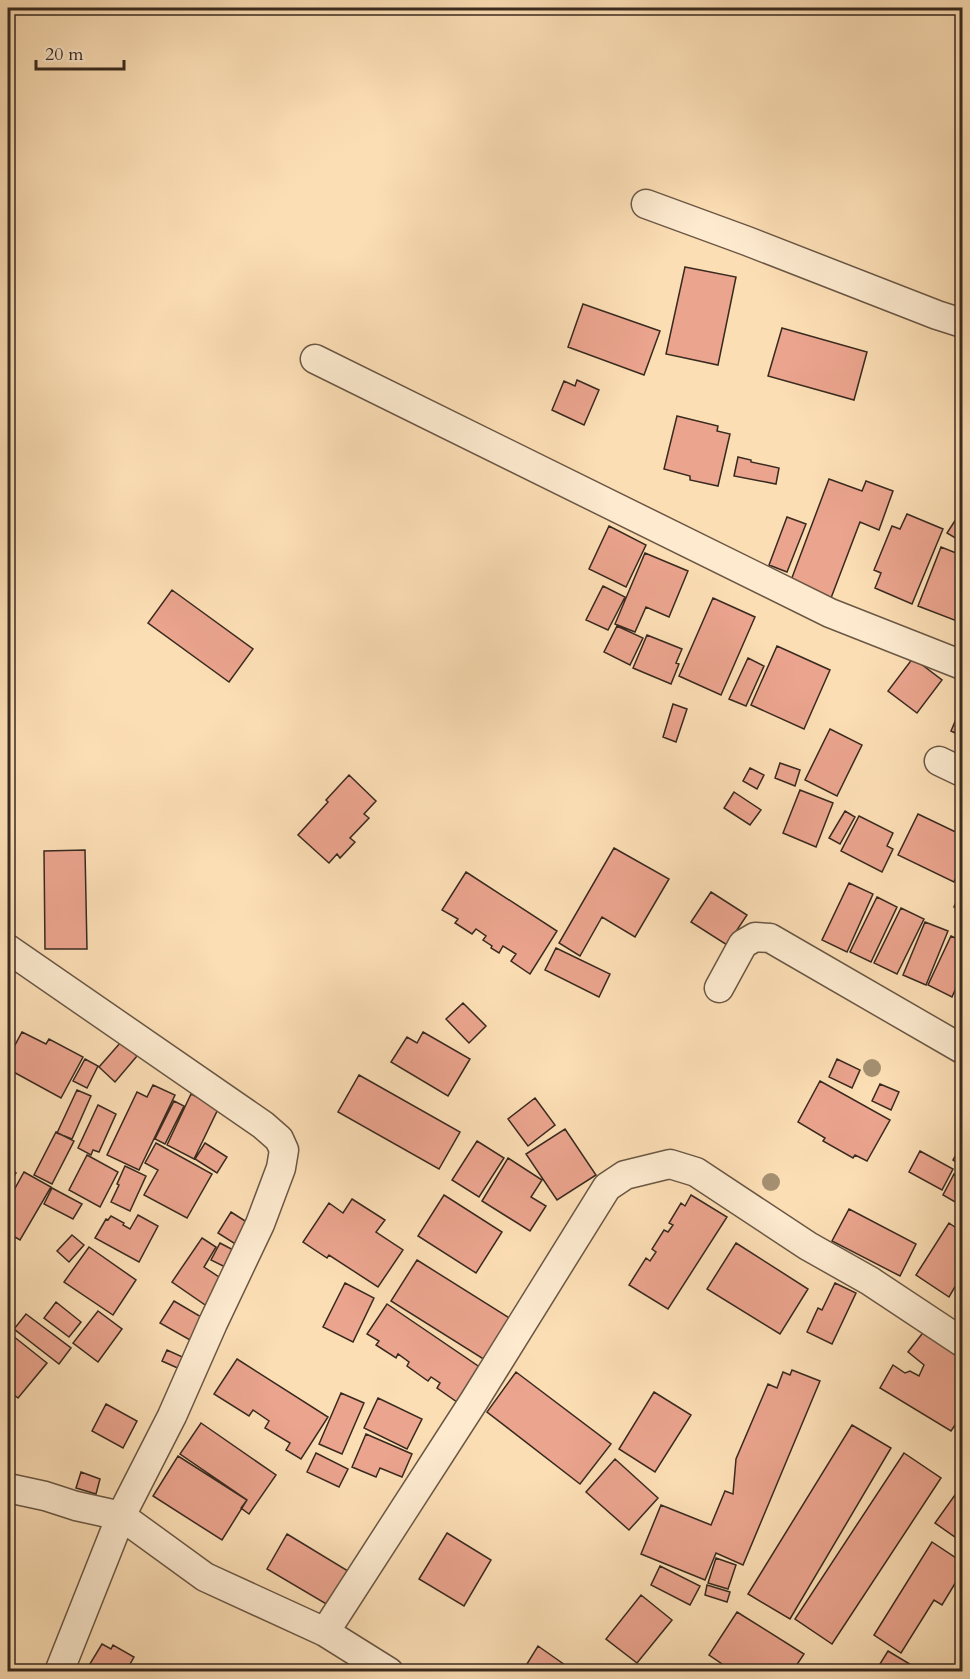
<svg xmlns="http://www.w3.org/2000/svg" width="970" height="1679" font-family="Cardo,serif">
	<rect width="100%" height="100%" fill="#fcdeb5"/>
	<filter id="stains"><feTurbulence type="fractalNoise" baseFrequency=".00333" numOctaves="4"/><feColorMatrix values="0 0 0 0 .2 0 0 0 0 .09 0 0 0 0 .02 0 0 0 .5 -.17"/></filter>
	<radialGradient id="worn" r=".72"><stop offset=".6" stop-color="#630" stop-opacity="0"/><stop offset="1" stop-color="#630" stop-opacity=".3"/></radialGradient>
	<path fill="#eba48e" stroke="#392a1f" stroke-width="1.5" d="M685 267 736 277 718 365 666 354Z
		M583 304 660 331 644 375 568 347Z
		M782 328 867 352 854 400 768 376Z
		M577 380 599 390 584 425 552 410 564 381 575 386Z
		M677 416 718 426 717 431 730 434 718 486 690 480V476L664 469Z
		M738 457 751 460V462L779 468 776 484 734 476Z
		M829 479 862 491 866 481 893 491 879 530 860 522 831 598 790 583Z
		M907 514 943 529 912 604 875 588 881 573 874 570 892 526 900 529Z
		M958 516 962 518V542L947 533Z
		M787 517 806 524 787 572 769 565Z
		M609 526 646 545 626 587 589 569Z
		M958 545 962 547V623L918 606 941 547 956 553Z
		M645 553 688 571 669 617 646 607 635 632 615 624Z
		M603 586 625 597 608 630 586 620Z
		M172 590 253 649 229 682 148 623Z
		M713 598 755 617 721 695 679 676Z
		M617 626 643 638 630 665 604 652Z
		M647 635 682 649 676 663 679 664 671 684 633 668Z
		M777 646 830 670 804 729 751 705Z
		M748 658 764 666 746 706 729 699Z
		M913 658 942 680 917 713 888 691Z
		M673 704 687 709 676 742 663 737Z
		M962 705V736L951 731Z
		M830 729 862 745 837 796 805 780Z
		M780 763 800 770 795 786 775 778Z
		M750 768 764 775 757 789 743 781Z
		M349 775 376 801 364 814 369 818 350 838 355 842 340 858 337 854 329 863 298 835 328 802 326 800Z
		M800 790 833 803 816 847 783 833Z
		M734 792 761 810 750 825 724 808Z
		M845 811 855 817 840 844 829 838Z
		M918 814 962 835V865L954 882 898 855Z
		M859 816 893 833 887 846 893 849 882 872 841 851Z
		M614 848 669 879 635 937 602 917 580 956 559 943Z
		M85 850 87 949H45L44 851Z
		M466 872 557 931 530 974 511 961 516 954 503 946 499 953 491 948 492 946 483 940 486 936 476 929 472 934 455 923 458 919 442 910Z
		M849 883 873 894 847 952 822 940Z
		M962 889V911L954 907Z
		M711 892 747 915 727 945 691 922Z
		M877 897 897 907 871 962 850 952Z
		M901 908 924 919 897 974 874 963Z
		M925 922 948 931 926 985 903 975Z
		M951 936 962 941V974L952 997 928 985Z
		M556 948 610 974 599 997 545 970Z
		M463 1003 486 1026 469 1043 446 1019Z
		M22 1032 46 1044 49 1039 83 1057 61 1098 8 1069V1058Z
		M423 1032 470 1059 448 1096 391 1062 407 1037 417 1043Z
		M121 1042 137 1056 115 1082 99 1067Z
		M85 1059 98 1066 87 1088 73 1081Z
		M837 1059 860 1070 852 1088 829 1077Z
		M359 1075 460 1132 439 1169 338 1112Z
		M820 1081 890 1120 867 1161 855 1155 853 1158 823 1141 825 1138 798 1122Z
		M880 1084 899 1092 891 1110 872 1101Z
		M153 1085 175 1095 139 1170 107 1155 137 1092 147 1097Z
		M77 1090 91 1096 72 1139 57 1133Z
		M191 1094 219 1107 194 1159 167 1145Z
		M535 1098 555 1125 528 1146 508 1119Z
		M174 1101 184 1106 165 1144 155 1139Z
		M98 1105 116 1114 99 1152 93 1150 91 1155 78 1148Z
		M565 1129 596 1175 557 1200 526 1154Z
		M56 1132 74 1141 52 1184 34 1175Z
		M477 1141 504 1158 479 1197 452 1180Z
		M156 1143 212 1174 187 1218 144 1195 158 1170 145 1163Z
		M205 1143 227 1157 217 1173 195 1159Z
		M962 1144V1166L953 1160Z
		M920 1151 953 1169 942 1190 909 1172Z
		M87 1155 118 1172 100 1207 69 1190Z
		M508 1158 542 1180 531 1197 546 1206 530 1231 482 1201Z
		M125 1166 146 1176 130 1211 111 1202 119 1185 117 1184Z
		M8 1167 16 1173 8 1185Z
		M24 1172 51 1187 20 1240 8 1233V1201Z
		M954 1174 962 1179V1206L943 1195Z
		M52 1188 82 1204 73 1219 44 1204Z
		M444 1195 502 1232 476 1273 418 1236Z
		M691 1195 727 1217 668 1309 629 1285 646 1258 650 1261 656 1252 652 1249 664 1230 668 1232 673 1225 669 1223 681 1203 685 1206Z
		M352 1199 385 1220 376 1232 403 1250 378 1287 329 1255 327 1258 303 1242 329 1203 343 1213Z
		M849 1209 916 1244 900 1276 832 1241Z
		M231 1212 253 1226 240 1247 218 1233Z
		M138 1215 158 1226 139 1262 95 1238 106 1219 108 1220 111 1216 124 1223 123 1225 130 1229Z
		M949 1223 962 1232V1275L949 1297 916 1275Z
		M72 1235 84 1245 69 1262 57 1251Z
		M202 1238 216 1247 204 1267 228 1283 211 1309 172 1282Z
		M220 1243 239 1253 231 1270 211 1260Z
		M736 1243 808 1289 780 1334 707 1289Z
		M89 1247 136 1280 113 1315 64 1282Z
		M417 1260 511 1319 485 1360 391 1301Z
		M345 1283 374 1298 353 1342 323 1327Z
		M835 1283 856 1293 832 1344 807 1332 818 1308 822 1310Z
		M174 1301 203 1318 190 1340 160 1323Z
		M56 1302 81 1322 69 1337 44 1318Z
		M387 1304 481 1368 457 1402 437 1388 440 1383 431 1377 428 1381 407 1366 409 1362 398 1354 396 1358 376 1345 379 1341 367 1334Z
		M98 1311 122 1329 98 1362 73 1343Z
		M26 1314 71 1348 59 1364 14 1329Z
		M925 1330 962 1355V1415L951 1431 880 1388 893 1365 905 1373 910 1371 919 1376 924 1365 908 1352Z
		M8 1332 47 1363 18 1398 8 1390Z
		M167 1350 187 1359 182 1370 162 1361Z
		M237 1359 328 1417 301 1459 286 1450 290 1443 265 1428 269 1421 253 1410 249 1416 214 1394Z
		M792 1370 820 1381 743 1565 716 1553 705 1580 641 1554 661 1505 711 1525 725 1491 733 1494 736 1459 768 1384 777 1388 783 1372 790 1375Z
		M516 1372 611 1444 580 1484 487 1412Z
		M654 1392 691 1415 655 1472 619 1449Z
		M341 1393 364 1403 342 1454 319 1444Z
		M378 1398 422 1419 407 1449 364 1428Z
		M106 1404 137 1421 123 1448 92 1431Z
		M201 1423 276 1475 249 1514 241 1508 247 1500 180 1454Z
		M852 1425 891 1448 790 1619 748 1594Z
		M366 1434 412 1454 402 1477 380 1468 376 1477 352 1467Z
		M316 1453 348 1469 339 1487 307 1472Z
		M904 1453 941 1478 832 1644 795 1619Z
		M178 1456 247 1500 222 1540 153 1496Z
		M615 1459 658 1498 629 1530 586 1492Z
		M81 1472 100 1479 96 1494 76 1488Z
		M962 1485V1542L935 1523Z
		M447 1533 491 1560 464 1606 419 1579Z
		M287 1534 348 1571 328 1605 267 1569Z
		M932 1542 962 1562V1572L942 1605 934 1600 901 1653 874 1635Z
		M716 1558 736 1565 728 1589 708 1583Z
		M660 1566 700 1586 690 1605 651 1585Z
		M707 1585 730 1592 727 1602 705 1595Z
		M641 1595 672 1620 637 1663 606 1639Z
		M737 1612 804 1654 792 1672H734L709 1655Z
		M102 1644 111 1649 113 1645 134 1657 129 1666 139 1672H85Z
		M538 1646 575 1672H522Z
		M888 1651 923 1672H875Z"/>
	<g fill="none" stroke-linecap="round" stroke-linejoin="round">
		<defs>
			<path id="street" d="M646 204 747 241 937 315 962 323
				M315 359 830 613 962 665
				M939 761 962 772
				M8 949 263 1125 279 1139 284 1150 281 1168 260 1224 213 1323 172 1416 121 1516 59 1672
				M719 988 743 944 755 937 770 938 962 1049
				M8 1488 45 1496 76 1506 121 1516 205 1577 325 1632 389 1672
				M325 1632 474 1401 607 1187 625 1175 670 1164 696 1172 808 1246 870 1281 962 1342"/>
		</defs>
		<use href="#street" stroke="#6a5744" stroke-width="31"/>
		<use href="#street" stroke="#fdeacf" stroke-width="28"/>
	</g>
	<g fill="#a49071">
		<circle cx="872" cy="1068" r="9"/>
		<circle cx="771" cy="1182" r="9"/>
	</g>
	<rect width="970" height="1679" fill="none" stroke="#fcdeb5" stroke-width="30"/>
	<rect x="9" y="9" width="952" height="1661" fill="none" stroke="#392a1f" stroke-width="3"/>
	<rect x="15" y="15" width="940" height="1649" fill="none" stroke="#392a1f" stroke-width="1.5"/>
	<path d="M36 60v9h88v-9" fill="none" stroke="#392a1f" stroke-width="3"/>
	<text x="45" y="60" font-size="18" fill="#392a1f" stroke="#fdeacf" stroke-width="4.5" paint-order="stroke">20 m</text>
	<rect width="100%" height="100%" filter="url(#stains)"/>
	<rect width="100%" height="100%" fill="url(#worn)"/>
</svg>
